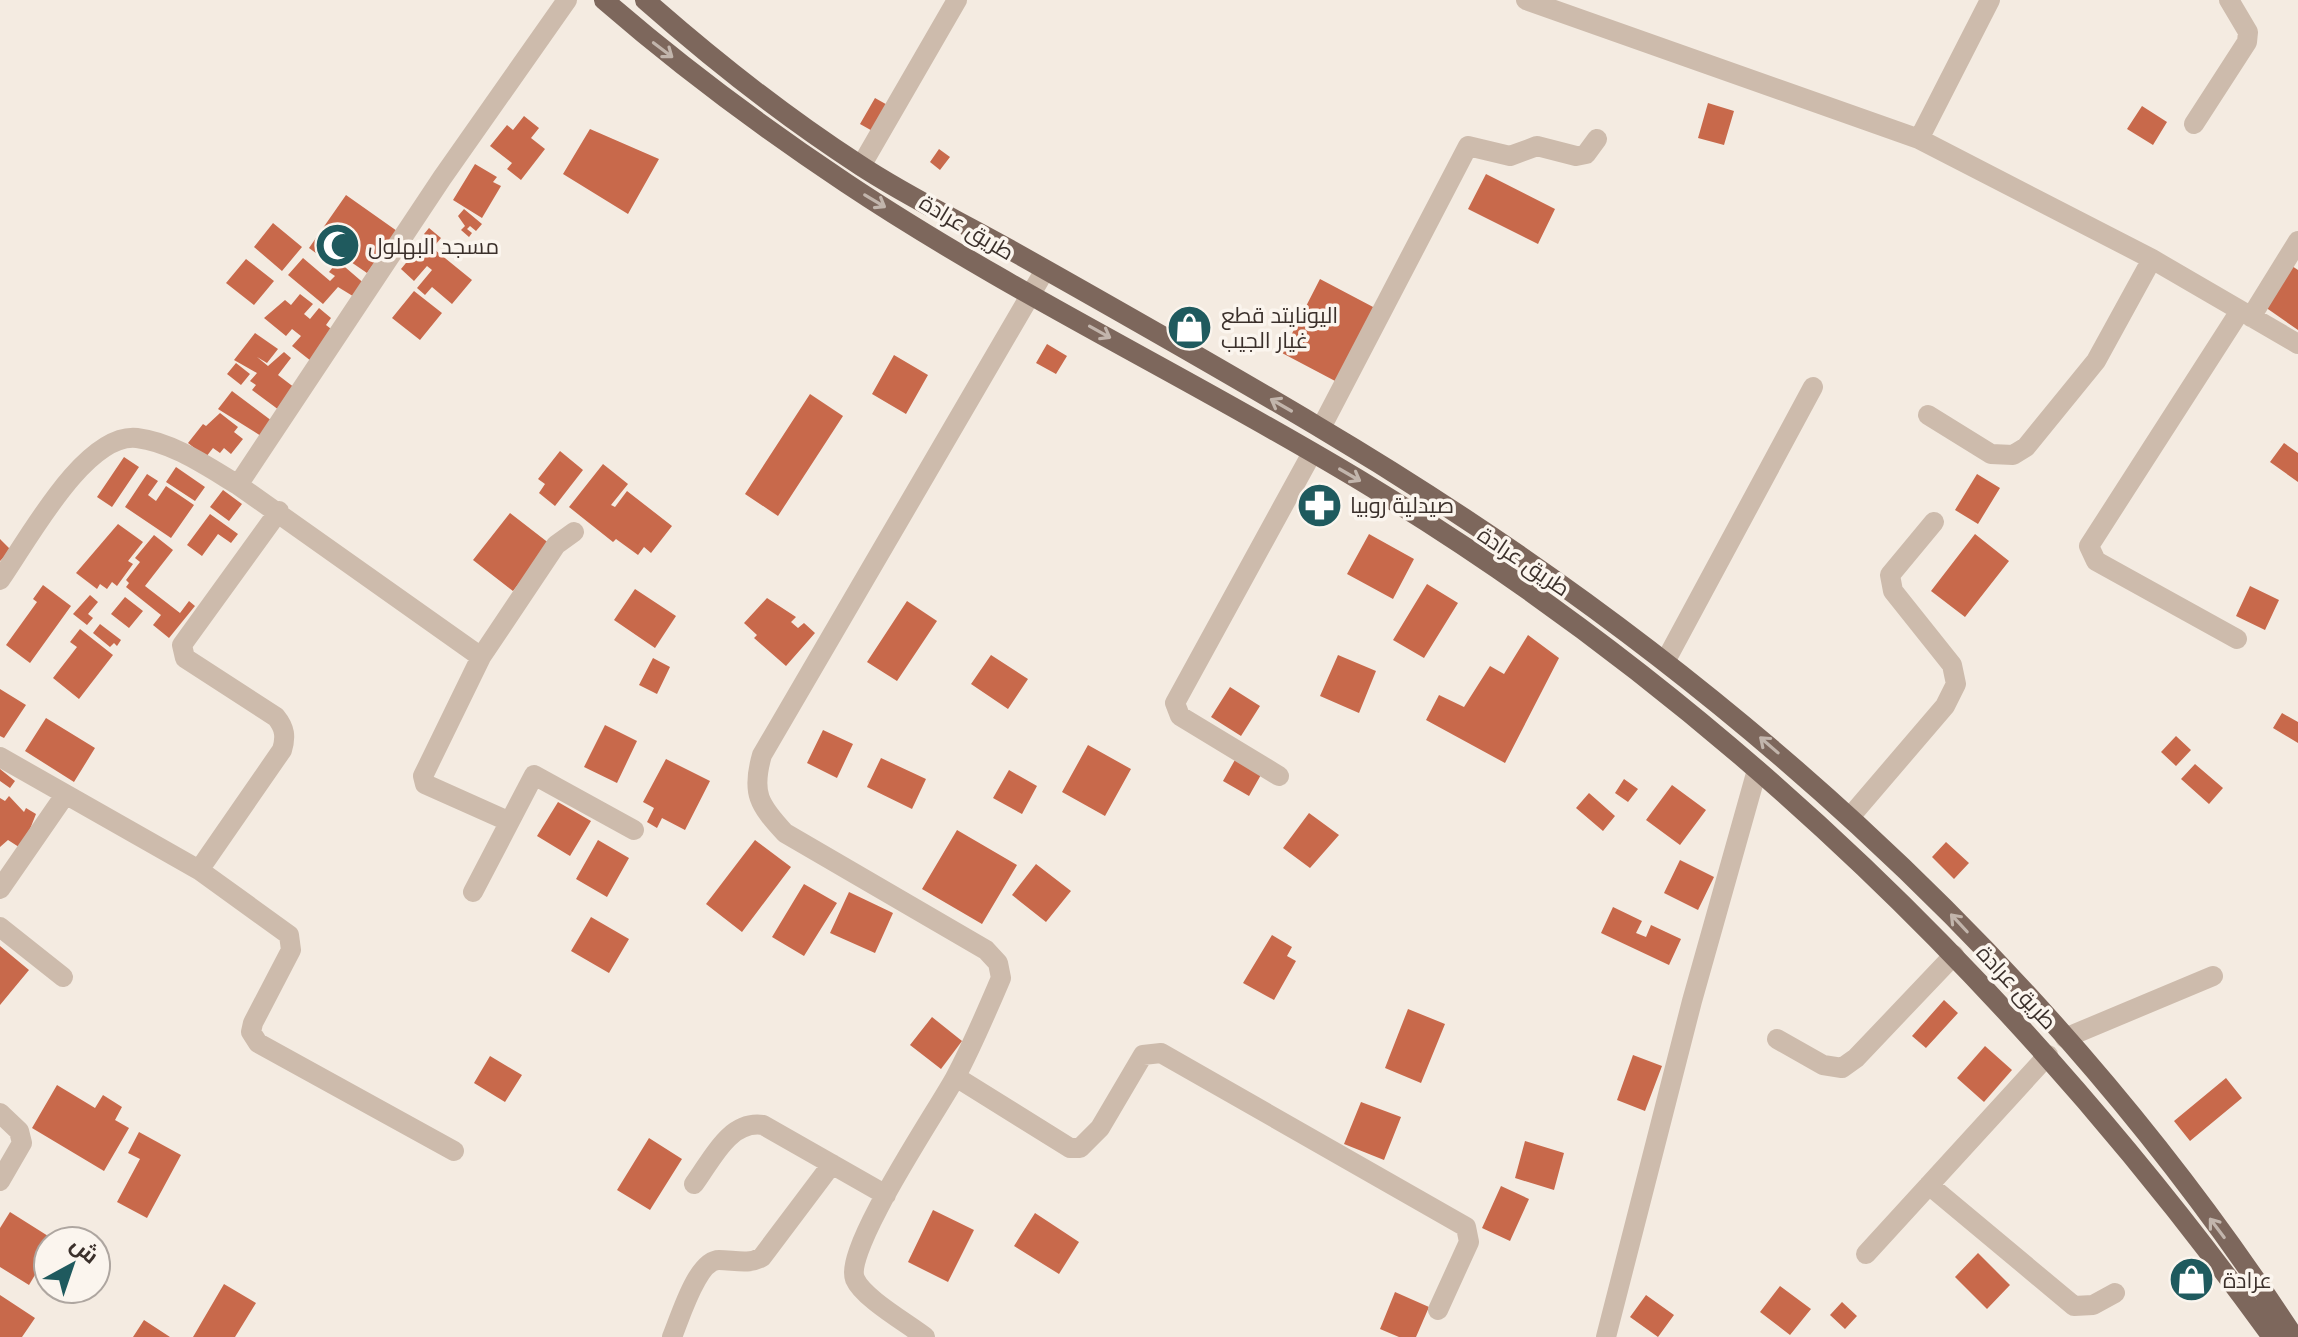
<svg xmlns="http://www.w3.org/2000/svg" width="2298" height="1337" font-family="'PT Sans',Cairo,sans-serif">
	<rect width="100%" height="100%" fill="#f4ebe1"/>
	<path fill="#c8694b" d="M875 98 891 107 876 133 860 124Z
		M1708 103 1734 111 1724 145 1698 138Z
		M2142 106 2167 122 2153 145 2127 129Z
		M524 116 539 128 531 138 545 149 521 180 507 169 512 163 490 146 507 125 513 130Z
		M590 129 659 159 628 214 563 174Z
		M939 149 950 157 940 170 930 162Z
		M475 164 497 177 493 182 501 186 482 218 453 200Z
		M1486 174 1555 209 1538 244 1468 209Z
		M346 195 397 231 367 273 332 249 324 259 309 248Z
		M464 209 482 224 476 231 470 226 467 229 472 233 469 237 461 230 465 226 458 216Z
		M273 223 302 247 282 271 254 247Z
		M429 228 441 238 436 244 424 234Z
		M424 241 472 280 452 304 432 287 425 295 417 288 432 270 427 266 414 281 401 269Z
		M303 258 330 281 335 276 329 272 338 261 367 286 356 298 338 287 323 304 288 275Z
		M246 259 274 281 254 305 226 283Z
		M2292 266 2298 270V330L2265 307Z
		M1320 279 1375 308 1337 382 1282 353Z
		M414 291 442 313 420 340 392 318Z
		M300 294 313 304 304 314 310 319 319 308 331 318 326 325 335 332 311 361 292 346 301 336 292 329 286 336 264 318 285 300 291 305Z
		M255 333 278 349 267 363 257 357 268 366 284 352 291 358 278 375 295 388 279 410 252 390 256 385 250 381 257 373 234 360Z
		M1047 344 1067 356 1056 374 1036 363Z
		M894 355 928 375 906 414 872 394Z
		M236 363 250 374 241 385 227 374Z
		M232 391 272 421 261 436 218 409Z
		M810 394 843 416 778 516 745 494Z
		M220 413 238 427 234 432 243 439 231 454 224 448 220 453 213 448 206 457 188 443 203 424 206 426Z
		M2284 443 2298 453V482L2270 462Z
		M560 451 583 470 555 506 539 493 545 484 538 479Z
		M124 457 139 467 112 507 97 497Z
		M603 464 628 484 611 505 615 507 627 491 672 526 651 553 644 547 638 555 616 539 613 542 569 507Z
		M176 467 205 487 195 501 166 482Z
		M147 474 158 481 148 495 156 501 166 486 194 505 171 538 125 507Z
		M1977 474 2000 488 1978 524 1955 510Z
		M223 490 242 504 229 521 210 507Z
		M510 513 550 544 513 591 473 560Z
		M210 514 238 534 231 543 218 534 202 556 187 545Z
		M118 524 143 542 128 561 133 564 117 586 112 582 107 589 100 584 97 589 76 573Z
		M1369 534 1414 559 1393 599 1347 574Z
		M1975 534 2009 561 1965 617 1931 591Z
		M154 535 173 550 145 586 180 613 189 601 195 606 169 638 153 625 161 615 126 587 129 583 126 580 140 562 135 558Z
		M0 539 11 550 0 561Z
		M1427 584 1458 603 1424 658 1393 640Z
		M43 585 71 606 30 663 6 645 37 602 33 599Z
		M2250 586 2279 600 2265 630 2236 616Z
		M635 589 676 616 655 648 614 620Z
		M90 595 98 602 88 614 93 618 87 625 73 614Z
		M125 597 143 611 129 628 111 614Z
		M767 598 796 617 791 622 798 628 804 623 815 633 786 666 754 638 757 635 744 623Z
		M907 601 937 621 897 681 867 662Z
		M100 624 121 640 117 646 114 643 110 647 93 633Z
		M80 629 113 655 79 699 53 678 77 647 70 642Z
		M1528 635 1559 658 1505 763 1426 720 1439 695 1464 707 1490 666 1504 674Z
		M991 655 1028 679 1008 709 971 684Z
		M1338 655 1376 671 1359 713 1320 696Z
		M653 658 670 667 657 694 639 685Z
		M1230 687 1260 706 1241 736 1211 717Z
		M0 689 26 705 4 738 0 736Z
		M2282 713 2298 722V743L2273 728Z
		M46 718 95 748 74 782 25 751Z
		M605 725 637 741 617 783 584 767Z
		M823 730 853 744 837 778 807 763Z
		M2176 736 2191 750 2176 766 2161 752Z
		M1088 745 1131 769 1105 816 1062 792Z
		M881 758 926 779 912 809 867 787Z
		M1236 758 1262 773 1249 796 1223 781Z
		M666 759 710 781 685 830 662 818 657 828 647 822 654 808 643 802Z
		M2195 764 2223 788 2209 804 2181 779Z
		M0 769 15 781 10 788 0 781Z
		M1009 770 1037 786 1022 814 993 798Z
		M1624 779 1638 789 1628 802 1615 793Z
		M1672 785 1706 810 1680 845 1646 820Z
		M1589 793 1615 816 1603 831 1576 808Z
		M9 796 24 812 26 808 36 814 22 849 8 840 0 847V798L5 801Z
		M558 802 591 821 570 856 537 836Z
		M1309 813 1339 835 1310 868 1283 848Z
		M957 830 1017 865 982 924 922 889Z
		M598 840 629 858 607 897 576 879Z
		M755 840 791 867 742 932 706 904Z
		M1946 842 1969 863 1954 879 1932 857Z
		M1680 860 1714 877 1698 910 1664 893Z
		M1036 864 1071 891 1046 922 1012 895Z
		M804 884 837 903 804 956 772 937Z
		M849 892 893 913 875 953 830 933Z
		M1613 907 1642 921 1636 933 1646 937 1651 925 1681 939 1669 965 1601 933Z
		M591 917 629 939 609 973 571 951Z
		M1272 935 1292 947 1287 956 1296 961 1274 1000 1243 983Z
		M0 946 29 970 0 1005Z
		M1944 1000 1958 1013 1926 1048 1912 1036Z
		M1408 1009 1445 1024 1421 1083 1385 1068Z
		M932 1017 962 1041 941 1069 910 1045Z
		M1985 1046 2012 1070 1984 1102 1957 1078Z
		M1633 1055 1662 1066 1645 1111 1617 1100Z
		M490 1056 522 1075 505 1102 474 1083Z
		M2226 1078 2242 1098 2190 1141 2174 1121Z
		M57 1085 95 1108 103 1095 122 1107 115 1120 129 1128 104 1171 32 1128Z
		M1361 1102 1401 1117 1384 1160 1344 1144Z
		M139 1132 181 1155 147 1218 117 1202 140 1159 128 1153Z
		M649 1138 682 1159 650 1210 617 1190Z
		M1525 1141 1564 1153 1554 1190 1515 1178Z
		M1501 1186 1529 1199 1510 1241 1482 1228Z
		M933 1210 974 1230 948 1282 908 1262Z
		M10 1212 56 1241H48V1253L29 1285 0 1267V1228Z
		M1035 1213 1079 1242 1059 1274 1014 1246Z
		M1978 1253 2010 1285 1987 1309 1955 1277Z
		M224 1284 256 1303 235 1337H193Z
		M1780 1286 1811 1309 1790 1335 1760 1312Z
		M1395 1292 1429 1307 1416 1337H1399L1380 1329Z
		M0 1295 35 1318 22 1337H0Z
		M1646 1295 1674 1315 1658 1337 1630 1317Z
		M1842 1302 1857 1316 1845 1329 1830 1315Z
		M144 1320 170 1337H133Z"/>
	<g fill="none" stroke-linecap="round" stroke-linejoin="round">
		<path stroke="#cdbbac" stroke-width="20" d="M1526 0 1919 139 2152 259 2298 344
			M2194 124 2247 42 2248 32 2229 0
			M1919 139 1990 0
			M861 166 957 0
			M2251 317 2298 241
			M1928 415 1991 454 2013 455 2026 447 2096 361 2152 259
			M1321 428 1468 146 1510 156 1537 146 1576 156 1586 154 1597 139
			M238 485 481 657 556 545 574 532
			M0 580C27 542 85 432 137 438 172 442 208 467 238 485L442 178 567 0
			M2237 639 2096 561 2089 546 2240 311
			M481 657 423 776 425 784 508 821
			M1666 660 1813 387
			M0 757 199 870 289 935 291 950 253 1023 251 1032 258 1043 454 1151
			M1279 776 1180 716 1175 703 1312 453
			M1850 817 1945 706 1956 684 1952 665 1893 591 1890 575 1934 522
			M199 870 282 750C286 737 285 728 276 717L185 658 182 645 279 511
			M0 889 65 795
			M473 892 534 775 634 830
			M0 927 63 977
			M2065 1038 2213 976
			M1777 1039 1823 1065 1842 1068 1856 1058 1954 955
			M956 1077 1070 1148H1080L1100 1128 1143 1055 1161 1053 1466 1227 1469 1242 1438 1310
			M0 1113 19 1131 22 1143 0 1181
			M694 1184C712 1160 729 1120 763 1125L886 1195
			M1929 1185 2074 1306 2093 1305 2115 1293
			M1866 1254 2048 1055
			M672 1337C680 1318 697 1260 719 1260 734 1260 749 1265 762 1257L832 1164
			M925 1337C907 1323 863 1298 855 1279 843 1250 937 1111 955 1078 972 1046 987 1011 1001 978L998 963 986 950 785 833C759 805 751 793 762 755L1045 270
			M1606 1337 1692 1001 1757 770"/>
		<path stroke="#7d675c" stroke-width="20" d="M604 0C680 66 762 127 846 183 1014 295 1199 382 1371 487 1728 704 2028 1000 2272 1337
			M645 0C712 59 784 116 858 164 906 196 959 221 1009 249 1112 307 1215 365 1317 426 1704 655 2048 959 2294 1337"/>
	</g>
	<defs><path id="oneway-shaft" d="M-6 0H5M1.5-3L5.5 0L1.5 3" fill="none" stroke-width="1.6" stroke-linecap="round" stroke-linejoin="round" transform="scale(2)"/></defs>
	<g stroke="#c2b5ac">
		<use href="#oneway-shaft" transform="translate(663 50) rotate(37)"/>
		<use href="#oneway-shaft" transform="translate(875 201) rotate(31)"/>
		<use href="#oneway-shaft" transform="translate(1100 332) rotate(29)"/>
		<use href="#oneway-shaft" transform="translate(1281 405) rotate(-150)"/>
		<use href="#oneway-shaft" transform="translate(1350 475) rotate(30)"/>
		<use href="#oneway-shaft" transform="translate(1769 745) rotate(-139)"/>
		<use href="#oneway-shaft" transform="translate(1959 923) rotate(-133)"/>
		<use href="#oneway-shaft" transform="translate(2217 1228) rotate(-127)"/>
	</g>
	<defs>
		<symbol id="mosque-disc" viewBox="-11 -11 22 22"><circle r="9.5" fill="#1f5a5e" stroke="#fbf5ee"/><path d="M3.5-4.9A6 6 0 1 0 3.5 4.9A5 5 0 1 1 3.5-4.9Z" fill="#fff"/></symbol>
		<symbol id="shop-disc" viewBox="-11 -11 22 22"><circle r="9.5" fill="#1f5a5e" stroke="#fbf5ee"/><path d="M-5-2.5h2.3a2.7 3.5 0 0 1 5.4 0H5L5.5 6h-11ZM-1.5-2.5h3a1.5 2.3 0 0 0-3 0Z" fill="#fff"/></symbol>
		<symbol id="pharmacy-disc" viewBox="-11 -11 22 22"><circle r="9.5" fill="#1f5a5e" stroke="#fbf5ee"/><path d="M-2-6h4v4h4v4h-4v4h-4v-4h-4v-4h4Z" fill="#fff"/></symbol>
	</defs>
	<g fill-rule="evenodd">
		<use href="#mosque-disc" x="312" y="220" width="51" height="51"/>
		<use href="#shop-disc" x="1164" y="302" width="51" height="51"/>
		<use href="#pharmacy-disc" x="1294" y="480" width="51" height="51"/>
		<use href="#shop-disc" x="2166" y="1254" width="51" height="51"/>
	</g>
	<g text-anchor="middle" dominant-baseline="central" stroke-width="7" stroke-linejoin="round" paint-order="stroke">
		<g font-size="22" fill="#3b302b" stroke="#fbf5ee">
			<text transform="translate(967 227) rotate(31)">طريق عرادة</text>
			<text transform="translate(1524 561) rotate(34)">طريق عرادة</text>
			<text transform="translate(2017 987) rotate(47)">طريق عرادة</text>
		</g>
		<g font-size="22" fill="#3b302b" stroke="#fbf5ee" text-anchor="start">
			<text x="368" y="246">مسجد البهلول</text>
			<text x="1221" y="315">اليونايتد قطع<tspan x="1221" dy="25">غيار الجيب</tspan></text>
			<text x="1350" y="505">صيدلية روبيا</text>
			<text x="2223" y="1280">عرادة</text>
		</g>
	</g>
	<g transform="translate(72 1265) rotate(40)"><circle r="38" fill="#fbf5ee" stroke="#aea6a0" stroke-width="2"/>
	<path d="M0-6L14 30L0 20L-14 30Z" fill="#1f5a5e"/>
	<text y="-12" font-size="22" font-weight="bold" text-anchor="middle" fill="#3b302b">ش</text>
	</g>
</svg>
